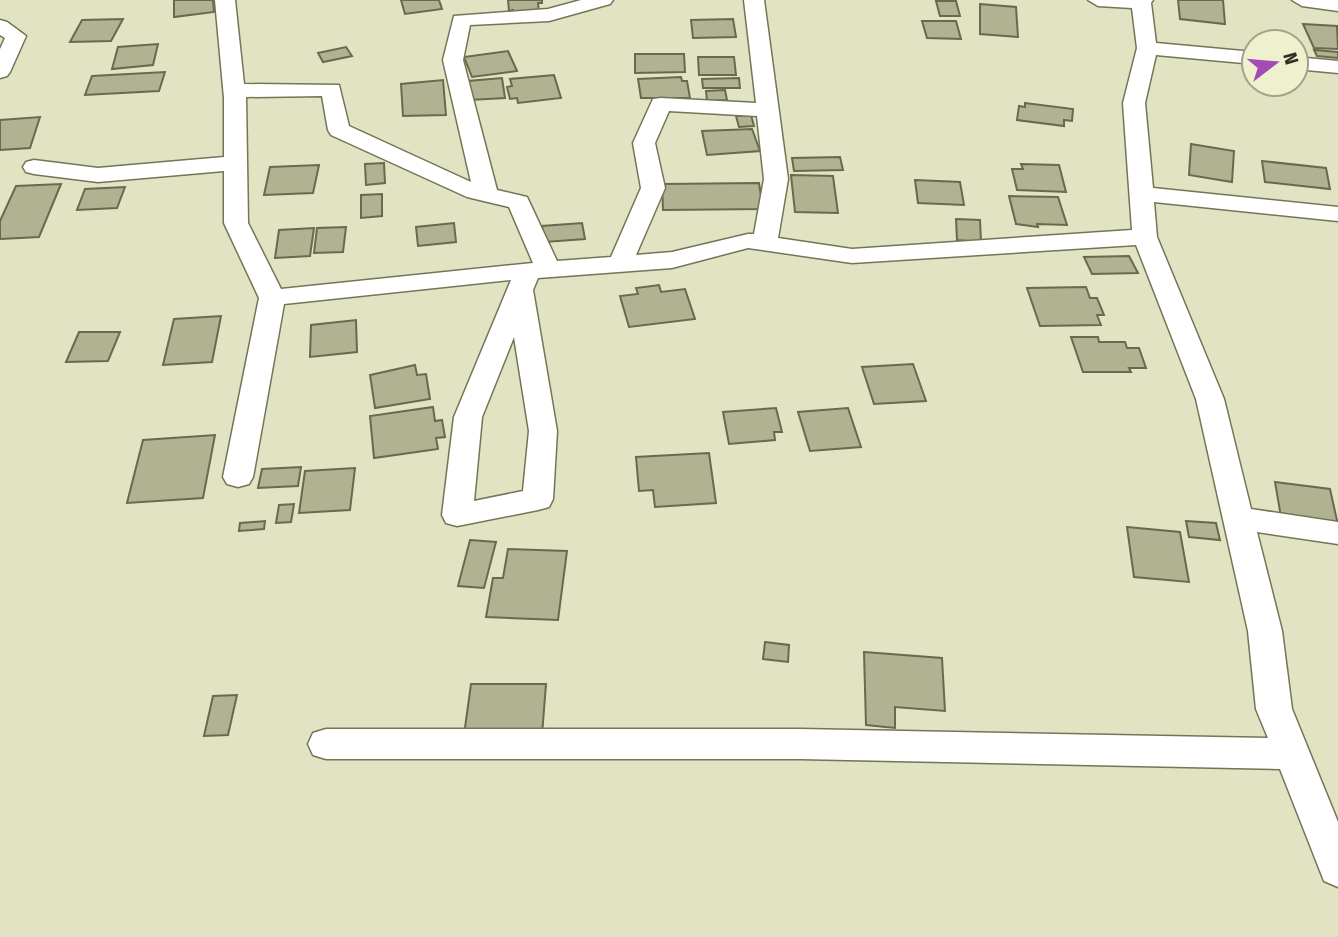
<svg xmlns="http://www.w3.org/2000/svg" width="1338" height="937" font-family="'Fira Sans Condensed',sans-serif">
	<rect width="100%" height="100%" fill="#e1e3c2"/>
	<path fill="#b0b291" stroke="#696a4d" stroke-width="2" d="M174 0H213L214 12 174 17Z
		M401 0H439L442 9 405 14Z
		M508 0H542V3H538L539 12 513 14V10L509 11Z
		M1178 0H1223L1225 24 1180 19Z
		M936 1H956L960 16H940Z
		M980 4 1016 7 1018 37 980 34Z
		M123 19 111 41 70 42 82 20Z
		M733 19 736 37 693 38 691 20Z
		M922 21H956L961 39 927 38Z
		M1303 24 1337 26 1338 49 1314 48Z
		M158 44 153 65 112 69 118 47Z
		M346 47 352 56 323 62 318 53Z
		M1314 50 1338 52V58L1317 56Z
		M508 51 517 71 472 77 464 57Z
		M635 54H684L685 72 635 73Z
		M698 57H734L736 75H699Z
		M165 72 159 91 85 95 92 76Z
		M554 75 561 98 518 103 517 98 510 99 507 87 512 86 510 79Z
		M681 77 682 81H687L690 98H641L638 79Z
		M502 78 505 98 470 100 468 81Z
		M739 78 740 88H703L702 79Z
		M443 80 446 115 403 116 401 84Z
		M725 90 727 100 707 101 706 91Z
		M1025 103 1073 109 1072 121 1064 120V126L1017 120 1019 106 1025 107Z
		M751 115 754 126 739 127 736 116Z
		M40 117 30 148 0 150V120Z
		M752 129 760 151 707 155 702 131Z
		M1191 144 1234 151 1232 182 1189 175Z
		M840 157 843 170 794 171 792 158Z
		M1262 161 1326 168 1330 189 1265 182Z
		M384 163 385 183 366 185 365 164Z
		M1021 164 1059 165 1066 192 1017 190 1012 169H1023Z
		M319 165 313 193 264 195 270 167Z
		M791 175 833 176 838 213 795 212Z
		M915 180 960 182 964 205 918 203Z
		M759 183 763 209 663 210 662 184Z
		M61 184 39 237 0 239V221L16 186Z
		M125 187 117 208 77 210 85 189Z
		M382 194V216L361 218V195Z
		M1009 196 1058 197 1067 225 1037 224 1038 227 1016 224Z
		M956 219 980 220 981 242 957 240Z
		M454 223 456 242 418 246 416 227Z
		M582 223 585 239 545 242 542 226Z
		M346 227 343 252 314 253 317 228Z
		M314 228 310 256 275 258 279 230Z
		M1129 256 1138 273 1092 274 1084 257Z
		M659 285 661 292 685 289 695 319 629 327 620 296 638 294 636 288Z
		M1086 287 1090 298H1097L1104 315H1097L1101 325 1040 326 1027 288Z
		M221 316 212 362 163 365 174 319Z
		M356 320 357 352 310 357 311 325Z
		M79 332H120L108 361 66 362Z
		M1071 337H1098L1099 342H1125L1127 348H1139L1146 368H1129L1131 372H1083Z
		M913 364 926 401 874 404 862 367Z
		M415 365 417 375 426 374 430 399 375 408 370 375Z
		M433 407 435 421 442 420 445 437 436 438 438 449 374 458 370 416Z
		M776 408 782 432H774L775 440 729 444 723 412Z
		M848 408 861 447 810 451 798 412Z
		M215 435 203 498 127 503 143 440Z
		M709 453 716 503 655 507 653 490 639 491 636 457Z
		M301 467 298 486 258 488 262 469Z
		M355 468 350 510 299 513 305 471Z
		M1275 482 1330 489 1338 525 1281 517Z
		M294 504 291 522 276 523 279 505Z
		M265 521 264 529 239 531 240 523Z
		M1186 521 1216 523 1220 540 1189 537Z
		M1127 527 1180 532 1189 582 1134 577Z
		M470 540 496 542 484 588 458 586Z
		M508 549 567 551 558 620 486 617 493 578H503Z
		M765 642 789 645 788 662 763 659Z
		M864 652 942 658 945 711 895 707V728L866 725Z
		M471 684H546L542 735H464Z
		M237 695 228 735 204 736 213 696Z"/>
	<g fill="none" stroke-linecap="round" stroke-linejoin="round">
		<defs>
			<path id="minor" d="M215 0H235L244 84 339 85 349 126 471 182 443 60 454 16 548 9 581 0H613L610 4 549 21 470 25 463 60 497 190 527 197 557 261 611 257 641 188 633 143 653 99 661 98 756 103 744 0H764L788 179 778 238 852 249 1132 230 1123 103 1137 48 1132 8 1098 6 1088 0H1153L1151 3 1156 43 1254 52V64L1156 55 1145 103 1153 188 1338 207V221L1154 202 1157 237 1224 399 1251 509 1338 522V544L1257 532 1282 631 1292 709 1338 822V887L1324 881 1280 769 800 759H326L313 755 308 744 313 733 326 729H800L1268 738 1256 709 1248 631 1196 399 1136 245 852 263 748 248 672 268 538 278 533 290 557 431 553 499 549 507 538 510 457 526 446 523 442 515 454 417 511 280 284 304 253 477 249 484 238 487 227 484 223 477 259 298 224 223V171L98 182 34 174 26 172 23 167 26 162 34 160 98 168 224 157V98ZM322 96 328 130 331 135 467 197 509 207 533 263 281 289 248 223 246 97ZM669 111 757 116 764 179 754 234H748L672 252 636 255 665 188 655 143ZM514 337 529 431 523 491 474 501 482 417Z
				M1292 0H1338V11L1302 6Z
				M0 20 7 22 26 36 10 72 7 76 0 78V49L5 38 0 35Z
				M1296 57 1338 61V73L1296 69Z"/>
		</defs>
		<use href="#minor" stroke="#737556" stroke-width="3"/>
		<use href="#minor" fill="#fff" fill-rule="evenodd"/>
	</g>
	<g transform="translate(1275 63) rotate(74)"><circle r="33" fill="#eff0ce" stroke="#a2a38a" stroke-width="2"/>
	<path d="M0-5L12 26L0 18L-12 26Z" fill="#a44bb8"/>
	<text y="-10" font-size="19" font-weight="bold" text-anchor="middle" fill="#2f3023">N</text>
	</g>
</svg>
